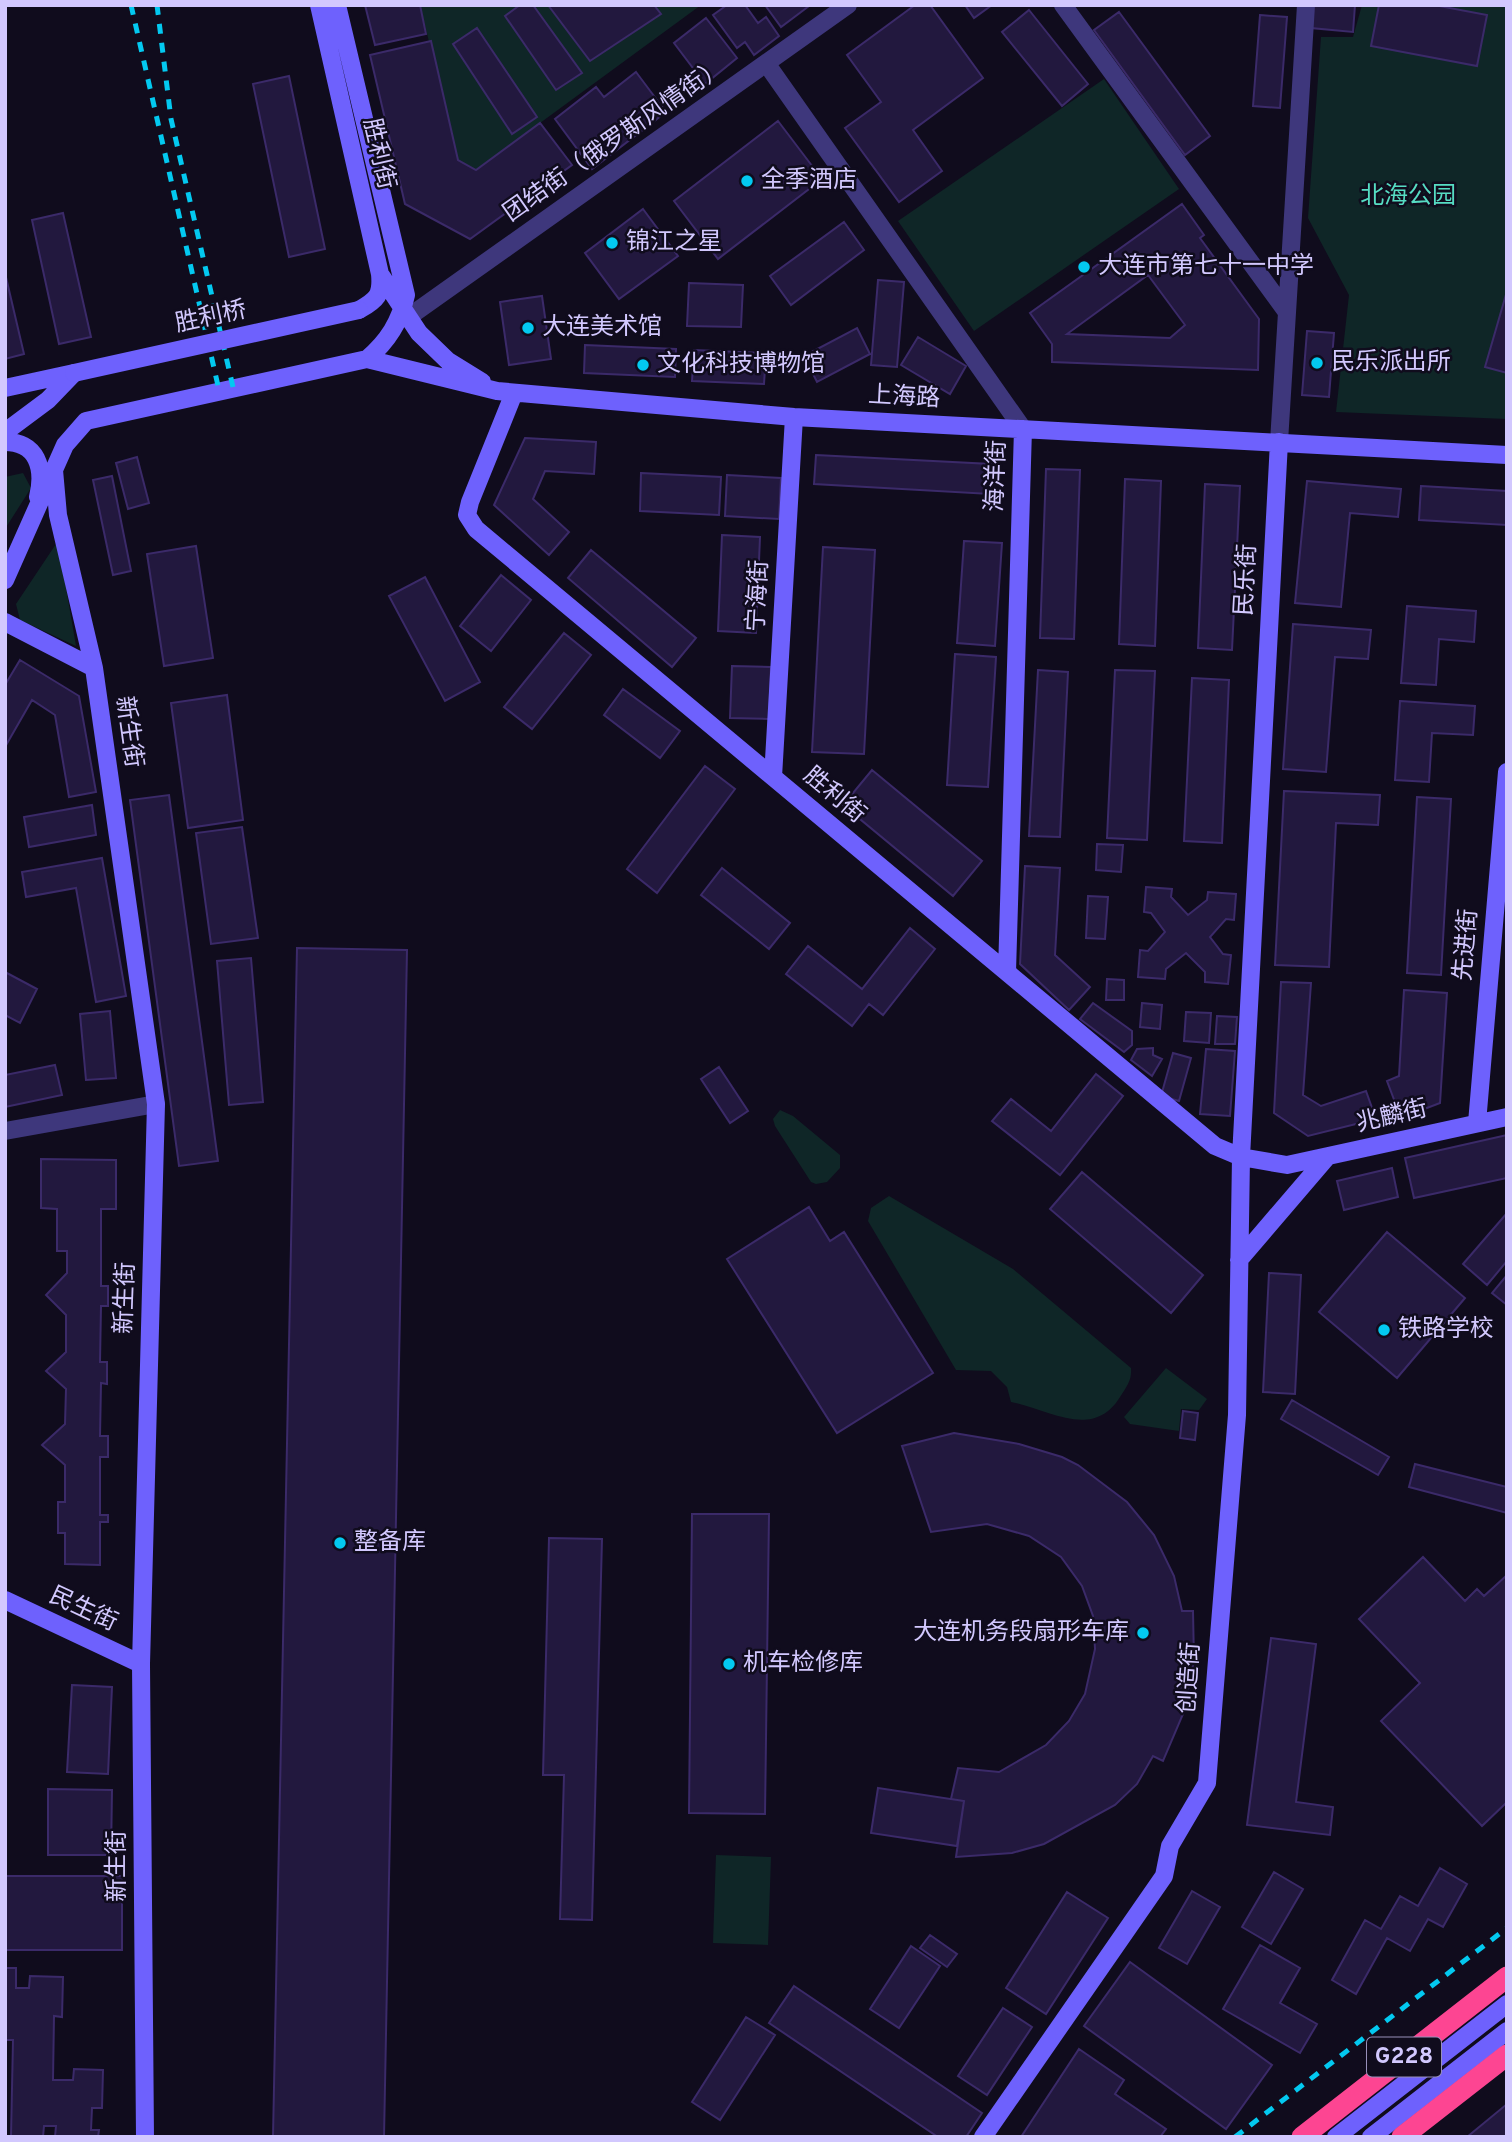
<svg xmlns="http://www.w3.org/2000/svg" width="1512" height="2142" font-family="Overpass,'Noto Sans SC',sans-serif">
	<rect width="100%" height="100%" fill="#100c1d"/>
	<path fill="#0f2627" d="M420 5H701L476 170 458 160Z
		M1362 5H1507V419L1336 412 1349 295 1308 218 1321 37H1353Z
		M1104 79 1179 189 974 331 898 221Z
		M23 473 31 488 5 529V477Z
		M58 541 76 646 20 620 16 604Z
		M780 1110 793 1116 840 1155V1168L827 1182 816 1184 811 1182 775 1126 773 1119Z
		M889 1196 1013 1269 1131 1368C1132 1380 1127 1386 1120 1397 1093 1441 1048 1409 1011 1402L1007 1387 991 1371 956 1370 868 1221 871 1208Z
		M1166 1368 1207 1399 1199 1410 1181 1409 1179 1431 1130 1424 1124 1417Z
		M716 1855 771 1857 768 1945 713 1943Z"/>
	<path fill="#22183e" stroke="#3b2a69" stroke-width="2" fill-rule="evenodd" d="M365 5H420L426 34 375 45Z
		M520 5H533L582 73 556 90 505 16Z
		M548 5H654L661 14 590 61Z
		M727 5H745L758 23 766 17 779 36 754 55 745 42 737 48 713 15Z
		M765 5H809V6L781 27Z
		M915 5H930L983 78 913 130 942 171 899 202 845 128 881 102 847 55Z
		M965 5H992L974 18Z
		M1313 5H1355L1353 32 1311 28Z
		M1379 5H1434L1487 15 1477 66 1371 46Z
		M1029 10 1088 84 1062 106 1002 32Z
		M1119 12 1210 136 1185 155 1094 30Z
		M1260 15 1287 17 1280 108 1253 106Z
		M706 18 737 58 705 84 674 43Z
		M477 28 537 117 512 134 453 44Z
		M431 41 458 160 476 170 540 123 572 165 470 239 405 204 370 55Z
		M636 72 666 112 592 169 555 119 596 87 604 97Z
		M289 76 325 249 289 257 253 84Z
		M778 121 822 179 718 259 674 201Z
		M1182 204 1204 235 1200 238 1259 319 1258 370 1052 362V344L1030 313ZM1148 275 1185 325 1170 338 1067 334Z
		M643 209 678 256 619 299 585 253Z
		M63 213 91 337 59 344 32 220Z
		M844 222 864 250 791 305 770 276Z
		M5 273 24 354 5 359Z
		M878 280 904 282 897 367 871 365Z
		M689 283 743 285 741 327 687 326Z
		M1507 291V373L1485 367Z
		M542 296 551 359 509 365 500 302Z
		M857 328 870 354 817 382 804 356Z
		M1307 331 1334 333 1329 397 1302 395Z
		M918 337 966 366 950 394 901 365Z
		M585 345 676 349 675 377 584 373Z
		M694 350 766 353 764 384 692 381Z
		M525 438 596 442 594 474 545 471 533 499 569 532 549 555 494 505Z
		M816 455 991 464 990 494 814 484Z
		M137 457 149 503 128 509 116 463Z
		M1046 469 1080 470 1074 639 1040 638Z
		M641 473 721 477 719 515 640 511Z
		M727 475 781 478 779 519 725 516Z
		M112 476 131 571 113 575 93 480Z
		M1125 479 1161 481 1155 646 1119 644Z
		M1307 481 1401 489 1398 517 1350 513 1341 607 1295 603Z
		M1205 484 1240 486 1232 650 1198 648Z
		M1421 486 1507 491V525L1419 520Z
		M722 535 760 537 756 633 718 631Z
		M964 541 1002 543 995 646 957 643Z
		M196 546 213 658 164 666 147 554Z
		M823 547 875 550 864 754 812 752Z
		M591 550 696 638 672 667 568 578Z
		M501 575 531 600 491 651 460 626Z
		M425 577 480 682 445 701 389 596Z
		M1407 606 1476 611 1474 642 1439 639 1436 685 1401 683Z
		M1293 624 1371 630 1368 659 1335 657 1326 772 1283 769Z
		M564 633 591 655 532 729 504 707Z
		M955 654 996 657 988 787 947 785Z
		M20 660 79 696 96 792 69 797 55 715 32 700 5 747V685Z
		M732 666 771 667 769 719 730 718Z
		M1038 670 1068 672 1060 837 1029 836Z
		M1115 670 1155 671 1147 840 1107 838Z
		M1192 678 1229 680 1222 843 1184 841Z
		M623 689 680 731 660 758 604 715Z
		M227 695 243 820 188 828 171 703Z
		M1400 701 1475 706 1473 735 1432 733 1429 782 1395 780Z
		M705 766 735 789 657 893 627 869Z
		M872 770 982 861 953 896 843 805Z
		M1284 791 1380 795 1378 825 1336 823 1329 967 1275 965Z
		M169 795 218 1161 179 1166 130 800Z
		M1417 797 1451 799 1441 975 1407 973Z
		M92 805 96 835 29 847 24 817Z
		M242 827 258 938 211 944 196 833Z
		M1097 844 1123 845 1121 872 1096 870Z
		M102 858 126 996 96 1002 76 888 26 897 22 872Z
		M1025 866 1060 868 1055 955 1090 987 1069 1010 1020 964Z
		M722 868 790 923 769 949 701 895Z
		M1146 887 1172 889 1171 897 1188 915 1207 900 1208 892 1236 894 1234 920 1226 919 1210 937 1223 954 1231 955 1228 984 1205 982V972L1186 953 1166 969 1165 979 1138 977 1140 950 1148 951 1165 932 1151 913 1144 912Z
		M1088 896 1108 897 1105 939 1086 938Z
		M910 928 935 949 883 1015 869 1004 852 1026 786 974 808 946 862 989Z
		M297 948 407 950 384 2137H273Z
		M251 958 263 1102 229 1105 217 961Z
		M5 972 37 989 20 1023 5 1015Z
		M1107 979 1124 980V1000H1106Z
		M1281 982 1311 983 1303 1095 1321 1106 1366 1091 1376 1119 1308 1136 1274 1113Z
		M1404 990 1447 993 1440 1103 1401 1118 1387 1081 1399 1076Z
		M1093 1003 1132 1031V1045L1124 1052 1080 1019Z
		M1142 1003 1162 1005 1160 1029 1140 1027Z
		M110 1011 116 1078 86 1080 80 1014Z
		M1186 1012 1211 1013 1209 1043 1184 1041Z
		M1217 1016 1237 1017 1235 1044H1215Z
		M1153 1048V1055L1162 1059 1152 1076 1131 1060 1137 1049Z
		M1206 1049 1235 1051 1230 1116 1200 1114Z
		M1173 1053 1191 1058 1179 1101 1161 1096Z
		M55 1065 62 1095 5 1107V1075Z
		M719 1067 748 1111 730 1123 701 1079Z
		M1096 1074 1123 1096 1060 1175 992 1121 1011 1099 1051 1131Z
		M1507 1135V1178L1414 1198 1405 1158Z
		M41 1159 116 1160V1209H101V1286H108V1306H101L100 1362H107V1384L101 1383 100 1436H108V1457H100V1515H108V1522H100V1565L65 1564V1533H58V1502H65V1465L42 1445 65 1424 66 1389 46 1371 66 1352V1315L46 1295 67 1273V1251H57V1209L41 1208Z
		M1392 1168 1398 1197 1344 1210 1337 1181Z
		M1082 1172 1203 1275 1171 1313 1050 1209Z
		M809 1207 830 1241 844 1232 933 1373 837 1433 727 1259Z
		M1507 1213V1261L1487 1285 1463 1264Z
		M1387 1232 1465 1298 1397 1378 1319 1312Z
		M1269 1273 1301 1275 1295 1394 1263 1392Z
		M1507 1275V1305L1492 1293Z
		M1292 1400 1389 1457 1378 1475 1281 1419Z
		M1183 1411 1198 1413 1195 1440 1180 1438Z
		M954 1433 1019 1444 1062 1457 1078 1465 1127 1502 1154 1535 1174 1576 1182 1611H1193L1194 1661 1183 1714 1163 1761 1153 1756 1137 1784 1115 1805 1044 1844 1012 1853 956 1857 964 1801 951 1799 958 1768 999 1772 1046 1745 1069 1721 1085 1694 1095 1649 1093 1616 1082 1586 1061 1557 1029 1536 987 1524 931 1532 902 1446Z
		M1415 1464 1507 1487V1513L1409 1487Z
		M692 1514H769L765 1814 689 1813Z
		M549 1538 602 1539 592 1920 560 1919 564 1775H543Z
		M1423 1557 1465 1601 1477 1589 1484 1596 1507 1575V1802L1482 1826 1381 1721 1420 1683 1359 1619Z
		M1271 1638 1316 1644 1296 1802 1333 1807 1330 1835 1247 1825Z
		M72 1685 112 1687 108 1774 67 1772Z
		M878 1788 964 1801 957 1846 871 1833Z
		M48 1789 112 1790 111 1855H48Z
		M1440 1868 1467 1884 1443 1927 1428 1919 1410 1951 1387 1938 1356 1994 1332 1980 1365 1920 1381 1929 1400 1896 1418 1906Z
		M1274 1872 1303 1889 1271 1944 1242 1927Z
		M5 1876H122V1950H5Z
		M1192 1891 1220 1907 1187 1964 1159 1948Z
		M1067 1892 1108 1918 1046 2014 1006 1988Z
		M930 1935 957 1954 947 1967 920 1948Z
		M1260 1945 1300 1968 1280 2003 1317 2024 1300 2053 1223 2009Z
		M911 1946 940 1966 899 2028 870 2009Z
		M1130 1962 1272 2065 1226 2129 1084 2026Z
		M5 1968H16V1988H29L30 1976 63 1977 62 2017 54 2016 53 2080H73L74 2069 103 2070 102 2108H92L91 2130H99L98 2137H55L56 2126H44L43 2137H11L13 2040H5Z
		M794 1986 982 2113 966 2137H938L769 2023Z
		M1003 2008 1032 2027 987 2095 958 2076Z
		M746 2017 775 2035 720 2120 692 2102Z
		M1079 2049 1124 2080 1115 2094 1166 2129 1160 2137H1021Z
		M1507 2104V2137H1467Z"/>
	<g fill="none" stroke-linecap="round" stroke-linejoin="round">
		<path stroke="#3e377c" stroke-width="18" d="M1063 5 1286 311
			M766 63 1023 429
			M410 316 848 5
			M1279 442 1306 5
			M5 1131 156 1104"/>
		<path stroke="#6e61fd" stroke-width="18" d="M319 5 380 274 419 333 448 361 482 382
			M337 5 406 295C400 322 388 341 367 359
			M359 310C377 300 382 295 380 274
			M5 388 74 373
			M514 393 470 502 467 515 476 529 1215 1146 1241 1157 1287 1165 1507 1117
			M5 432 48 400 74 373
			M5 442C37 442 45 468 38 497
			M54 470 58 515 94 668 156 1104 141 1664 145 2137
			M5 580 65 445 86 421 367 359 497 391 794 417 1507 455
			M5 622 94 668
			M773 777 794 417
			M1007 972 1023 429
			M1477 1123 1507 772
			M1239 1260 1328 1156
			M5 1600 141 1664
			M983 2137 1164 1876 1170 1846 1207 1783 1237 1415 1241 1157 1279 442
			M1336 2137 1507 2004
			M1371 2137 1507 2031"/>
		<path stroke="#fd4592" stroke-width="21" d="M1302 2137 1507 1977
			M1402 2137 1507 2055"/>
		<path stroke="#03c9f0" stroke-width="5" stroke-dasharray="10 9" stroke-linecap="butt" d="M131 5 219 390
			M157 5 171 119 233 387
			M1235 2137 1507 1928"/>
		<path stroke="#6e61fd" stroke-width="18" d="M74 373 359 310"/>
	</g>
	<g fill="#03c9f0" stroke="#100c1d" stroke-width="2.5">
		<circle cx="747" cy="181" r="7"/>
		<circle cx="612" cy="243" r="7"/>
		<circle cx="1084" cy="267" r="7"/>
		<circle cx="528" cy="328" r="7"/>
		<circle cx="1317" cy="363" r="7"/>
		<circle cx="643" cy="365" r="7"/>
		<circle cx="1384" cy="1330" r="7"/>
		<circle cx="340" cy="1543" r="7"/>
		<circle cx="1143" cy="1633" r="7"/>
		<circle cx="729" cy="1664" r="7"/>
	</g>
	<g text-anchor="middle" dominant-baseline="central" stroke-width="5" stroke-linejoin="round" paint-order="stroke">
		<rect fill="#100c1d" stroke="#9890ba" stroke-width="2" x="1367" y="2037.5" width="74" height="39" rx="5"/>
		<g font-size="23" font-weight="bold" fill="#d2c8fe">
			<text x="1404" y="2057">G228</text>
		</g>
		<g font-size="24" fill="#d2c8fe" stroke="#100c1d">
			<text transform="translate(615 141) rotate(-35)">团结街（俄罗斯风情街）</text>
			<text transform="translate(378 154) rotate(77)">胜利街</text>
			<text transform="translate(211 318) rotate(-12)">胜利桥</text>
			<text transform="translate(904 398) rotate(3)">上海路</text>
			<text transform="translate(997 476) rotate(-88)">海洋街</text>
			<text transform="translate(1247 580) rotate(-87)">民乐街</text>
			<text transform="translate(759 596) rotate(-87)">宁海街</text>
			<text transform="translate(128 732) rotate(82)">新生街</text>
			<text transform="translate(834 796) rotate(40)">胜利街</text>
			<text transform="translate(1467 945) rotate(-85)">先进街</text>
			<text transform="translate(1392 1117) rotate(-13)">兆麟街</text>
			<text transform="translate(126 1298) rotate(-88)">新生街</text>
			<text transform="translate(83 1610) rotate(25)">民生街</text>
			<text transform="translate(1190 1678) rotate(-86)">创造街</text>
			<text transform="translate(118 1866) rotate(-90)">新生街</text>
		</g>
		<g font-size="24" fill="#d2c8fe" stroke="#100c1d" text-anchor="start">
			<text x="761" y="181">全季酒店</text>
			<text x="626" y="243">锦江之星</text>
			<text x="1098" y="267">大连市第七十一中学</text>
			<text x="542" y="328">大连美术馆</text>
			<text x="1331" y="363">民乐派出所</text>
			<text x="657" y="365">文化科技博物馆</text>
			<text x="1398" y="1330">铁路学校</text>
			<text x="354" y="1543">整备库</text>
			<text x="1129" y="1633" text-anchor="end">大连机务段扇形车库</text>
			<text x="743" y="1664">机车检修库</text>
		</g>
		<g font-size="24" fill="#56dcc3" stroke="#100c1d">
			<text x="1408" y="197">北海公园</text>
		</g>
	</g>
	<rect width="1512" height="2142" fill="none" stroke="#d2c8fe" stroke-width="14"/>
</svg>
